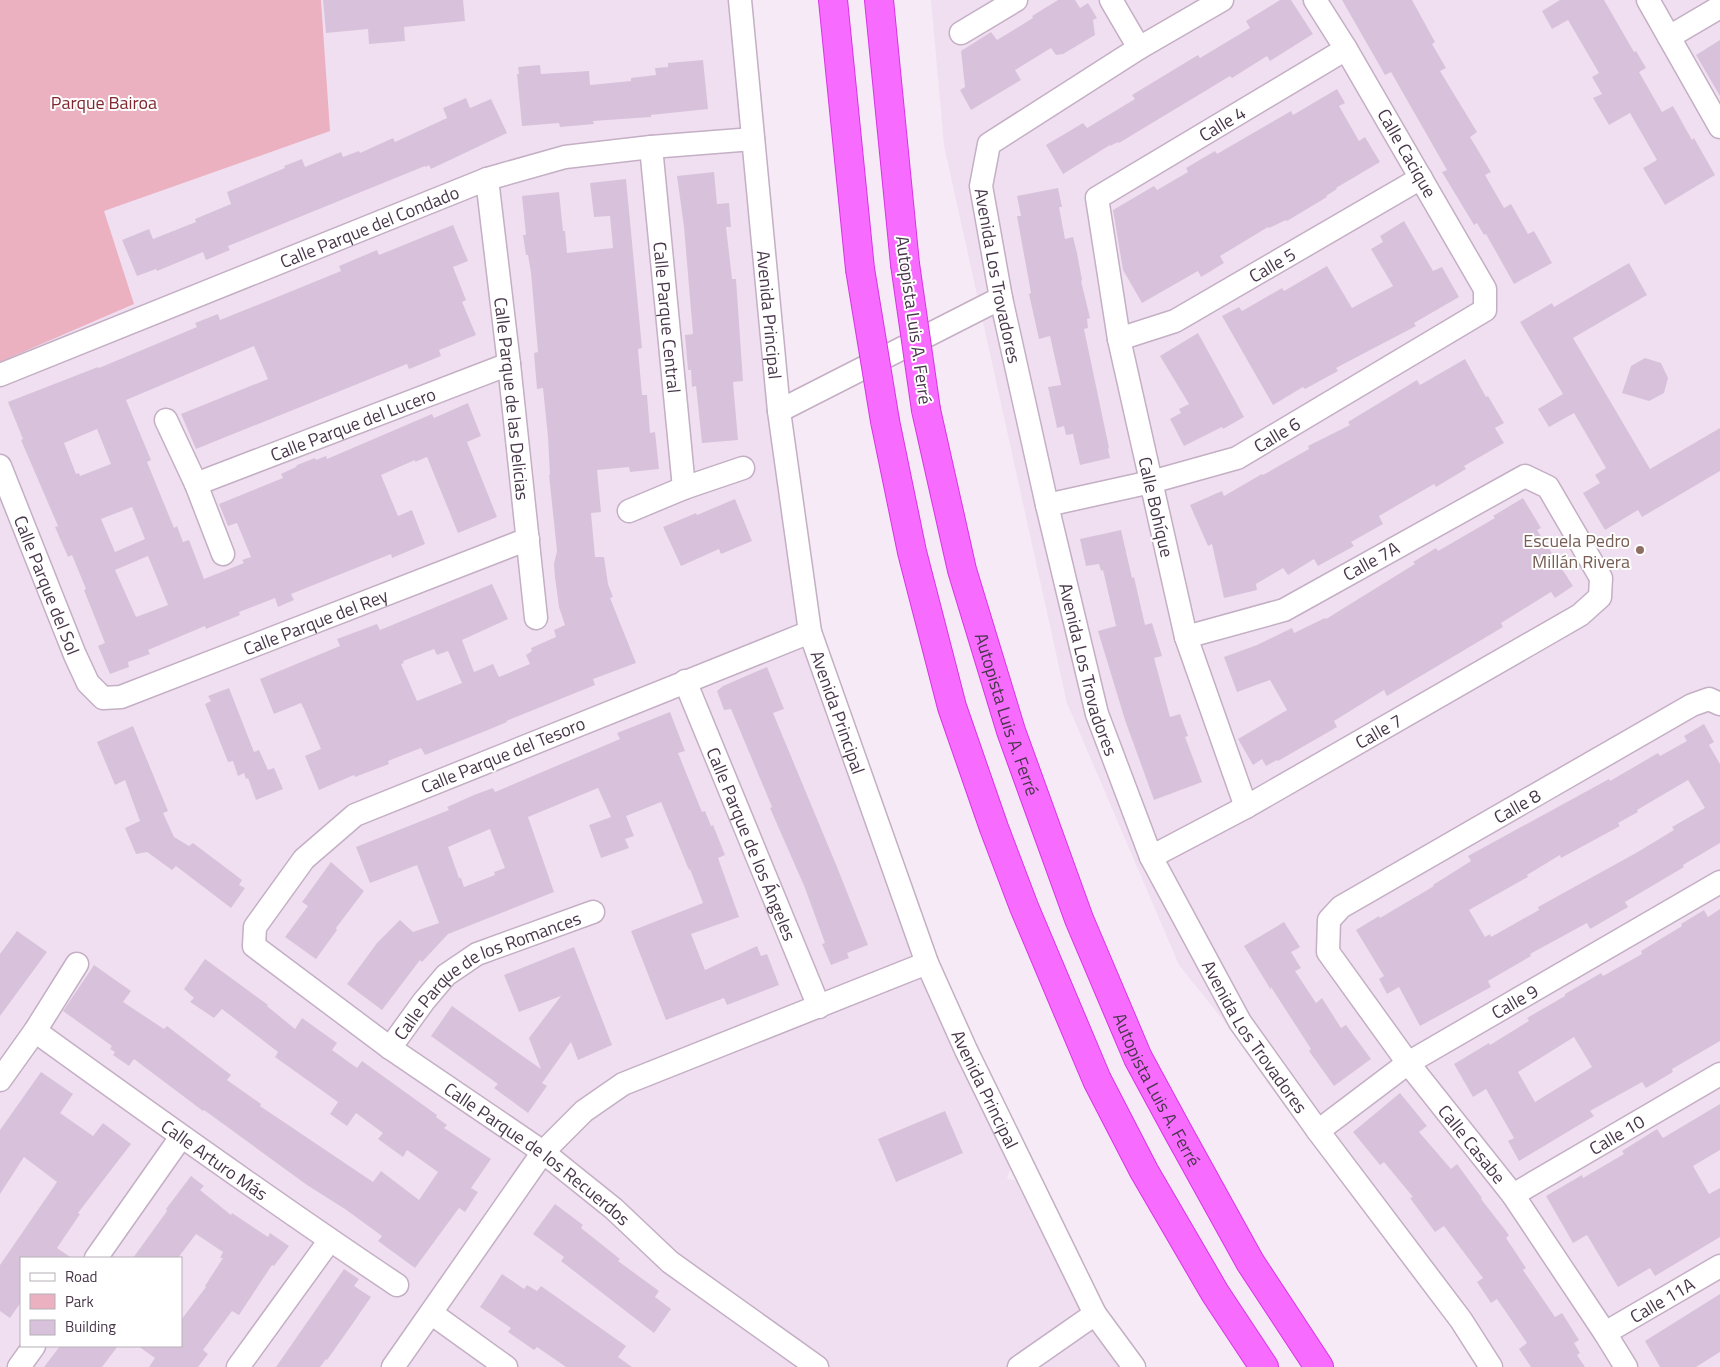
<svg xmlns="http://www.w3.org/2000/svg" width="1720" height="1367" font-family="'Titillium Web',sans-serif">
	<rect width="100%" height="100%" fill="#f5eaf5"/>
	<path fill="#f0dff1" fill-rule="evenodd" d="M0 0H743L807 630 1012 1164 1007 1179 1019 1181 1134 1367H0ZM21 1258H181V1346H21Z
		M931 0H1720V1367H1489L1432 1280 1179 965 1067 703 944 145Z"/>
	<path fill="#ebb1c0" d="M0 0H321L330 131 104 211 134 304 0 362Z"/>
	<path fill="#d8c2db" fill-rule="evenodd" d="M323 0H463L465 21 404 27 405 41 369 44 368 29 326 33Z
		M1058 0H1075L1080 8 1088 3 1097 18 1093 20 1095 35 1063 54 1056 55 1051 48 1015 70 1021 80 971 110 960 90 965 87 961 51 991 32 997 40 1033 18 1032 16Z
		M1280 0H1291L1313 34 1270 61 1267 56 1232 78 1230 76 1119 143 1118 142 1110 146V145L1063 174 1046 145 1083 123 1087 128 1135 99 1132 95 1198 55 1200 58 1250 28 1246 21Z
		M1342 0H1412L1435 42 1432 44 1446 68 1440 71 1477 132 1470 137 1491 172 1485 175 1504 208 1511 204 1528 234 1534 231 1552 263 1514 284 1486 234 1484 235 1477 223 1474 225 1442 172 1447 170 1391 72 1385 75Z
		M1560 0H1604L1634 52 1636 51 1646 68 1639 72 1662 112 1673 106 1692 140 1694 138 1715 175 1665 205 1643 168 1657 160 1630 113 1609 125 1593 98 1602 94 1592 77 1599 73 1568 20 1552 29 1542 11Z
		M1720 40V96L1696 55Z
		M703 60 708 109 651 115V117L593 121 594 124 560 127 559 123 522 126 517 74H519L518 67 540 65 541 74 589 71 590 85 631 81V78L656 75 655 68 668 67V63Z
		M1337 89 1345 103 1339 106 1359 141 1365 137 1380 162 1336 188 1337 189 1326 196 1327 197 1287 221 1286 220 1269 228 1268 227 1220 256 1224 263 1201 277 1198 271 1142 303 1123 270 1113 210 1154 186 1157 190 1188 172 1186 168 1215 151 1217 154 1291 111 1293 115Z
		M466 98 470 108 491 99 507 133 431 169 429 165 426 167 425 166 228 246 230 250 206 260 203 252 157 271 156 269 137 276 122 240 149 229 153 239 196 222 195 219 231 204 227 192 285 168 284 166 302 159 305 167 341 152 343 157 359 151 360 153 393 138 395 142 447 118 443 108Z
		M714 172 717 204 729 203 731 227H726L732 279H736L743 381 733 382 738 440 702 443 696 386 692 387 691 370H688L685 335 693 334 684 227 677 176Z
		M626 179 642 348 638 349 642 395H647L650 433 655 432 659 469 630 472 629 467 597 470 601 512 591 513 595 557H604L608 584 613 597 610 598 636 663 593 679 595 685 506 721 507 722 483 732 425 755 421 748 388 761 389 764 355 777 354 775 319 790 305 756 321 749 304 709 301 703 274 714 260 679 340 646 337 639 377 624 380 630 492 584 508 619 462 640 474 672 493 664 499 677 530 664 526 655 532 651 531 648 556 637 554 630 565 625 559 607 555 577 554 564 557 551 549 475H550L548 437 543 388 537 389 534 353 538 352 531 273 528 255H526L523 235H526L522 196 559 192 563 231H565L567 253 613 248 610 216 594 217 590 183ZM434 649 437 655 448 651 462 683 417 701 401 664 404 663 403 661Z
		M1058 188 1062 207H1059L1065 239 1073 237 1077 253 1082 280 1081 281 1090 318 1087 319 1088 328 1084 329 1109 448 1108 449 1110 458 1080 465 1073 434 1066 435 1064 426 1057 428 1056 423 1048 387 1061 385 1050 336 1039 339 1029 294 1031 293 1017 216H1021L1017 196Z
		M1404 221 1433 271 1442 267 1459 297 1414 323 1416 326 1336 368 1338 371 1305 389 1303 387 1273 405 1222 316 1239 307 1242 311 1282 288 1284 291 1327 266 1352 308 1393 286 1371 249 1383 242 1380 236Z
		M453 225 468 261 453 267 466 300 462 302 476 335 439 350 441 356 409 369 407 364 196 449 181 414 268 379 254 346 126 400 151 460 147 462 174 528 177 526 183 542 189 540 204 579 244 563 242 560 251 557 237 523 228 526 219 504 283 478 281 474 296 467 297 465 315 458 316 460 326 456 327 459 432 414 434 418 468 403 481 436 467 442 497 517 458 533 427 457 415 462V460L381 475 398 516 412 510 425 544 392 558 391 554 291 594 294 600 278 607 275 598 239 612 240 615 206 629 205 626 148 650 150 654 128 662 129 667 110 674 98 646 105 643 84 590 86 589 72 555 68 557 55 527 58 526 21 440 23 439 8 402 98 367 99 368 197 327 195 323 218 314 220 320 260 304 341 271 339 266 377 250 379 255ZM97 429 111 464 80 476 79 473 76 474 64 443ZM132 507 145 539 115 552 101 519ZM148 556 168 605 136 617 115 570Z
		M1629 263 1647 295 1573 338 1650 469 1720 428V471L1642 517 1638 510 1605 530 1583 493 1600 483 1595 475 1606 468 1574 413 1549 427 1538 409 1563 394 1520 322 1552 303 1554 307Z
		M1198 333 1244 417 1223 429 1222 427 1184 446 1170 419 1181 413 1179 409 1189 404 1160 356Z
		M1645 358 1661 363 1668 378 1664 393 1649 401 1622 393 1631 366Z
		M1465 359 1486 397 1488 396 1504 423 1495 428 1504 443 1464 466 1466 469 1436 487 1434 484 1379 516 1383 524 1351 542 1354 546 1318 566 1314 559 1288 575 1283 568 1256 584 1257 590 1224 598 1212 544 1208 546 1190 505 1222 491 1224 496 1262 474 1263 475 1309 449 1308 446 1350 425 1348 422 1417 380 1420 385Z
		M1523 498 1541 528 1537 530 1573 586 1555 598 1551 592 1501 623 1503 627 1387 696 1384 690 1334 721 1337 727 1278 761 1277 760 1266 766 1262 759 1253 765 1238 739 1287 710 1270 680 1237 692 1224 657 1257 645 1292 628 1294 633 1325 618 1326 619 1415 564 1413 562 1436 548 1438 551 1495 518 1493 516Z
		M735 499 752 541 721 554 719 549 681 566 663 527 696 513 697 515Z
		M1121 530 1132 578 1134 577 1145 625 1152 623 1162 656 1154 658 1170 717 1180 714 1188 736 1185 737 1202 782 1154 800 1125 720 1098 631 1116 626 1103 570 1101 571 1099 564 1086 566 1080 539Z
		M767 667 784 709 773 713 837 867 868 945 847 953 849 958 831 965 822 944 825 943 805 888 770 808 772 807 731 709 724 710 717 691 723 686Z
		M229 688 254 752 259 750 268 770 274 768 283 789 256 800 248 778 246 779 244 773 238 776 233 761 228 762 205 704 211 701 208 696Z
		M670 712 685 751 678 753 702 812 705 811 711 826 713 825 725 855 718 858 739 917 691 934 705 970 757 946 761 956 767 954 779 985 727 1005 724 998 666 1020 631 931 703 903 690 869 689 870 661 802 626 816 634 836 625 839 629 848 601 858 589 825 611 817 598 788 528 817 554 892 448 934 422 962 420 960 382 1010 347 984 377 943 400 920 413 932 439 923 417 865 370 883 356 847 449 810 447 807 474 795 493 788 495 792 620 739 617 733ZM490 829 505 868 494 872 495 875 464 887 461 878H459L448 847Z
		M1704 724 1714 742 1709 745 1720 764V843L1683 865 1684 867 1625 902 1628 907 1590 929 1587 923 1530 954 1531 956 1488 981 1491 987 1420 1026 1399 987 1387 994 1379 979 1384 976 1356 930 1379 916 1380 918 1434 886 1433 885 1471 861 1468 856 1609 779 1610 781 1658 753 1660 756 1687 741 1684 736ZM1688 780 1705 808 1672 827 1674 830 1636 853 1538 907 1539 910 1491 937 1490 934 1485 937 1469 910 1528 877 1527 875 1560 855 1561 858 1620 826 1618 823 1638 812 1637 810Z
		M133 726 168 811 163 813 174 837 189 846 193 843 242 880 239 885 245 888 231 908 176 866 172 870 147 852 136 854 125 828 140 821 125 780 115 785 97 742Z
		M331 862 364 891 336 928 337 930 316 959 285 937 308 906 302 902Z
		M1720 909V1041L1672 1069 1673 1072 1646 1088 1642 1082 1590 1111 1594 1116 1519 1161 1508 1141 1514 1138 1486 1089 1473 1097 1454 1064 1489 1043 1490 1045 1529 1021 1527 1018 1565 996V994L1601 973 1603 976 1642 954 1641 951 1682 926 1681 924 1704 910 1708 917ZM1574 1037 1592 1067 1535 1102 1518 1072Z
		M1284 922 1300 947 1291 952 1301 968 1295 971 1316 1003 1322 998 1341 1028 1346 1025 1371 1059 1334 1086 1309 1051 1311 1049 1271 987V990L1244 946Z
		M17 931 47 952 0 1016V954Z
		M574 947 612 1045 578 1060 571 1042 542 1083 547 1086 528 1113 494 1088 498 1084 431 1036 452 1006 541 1069 529 1038 561 996 519 1012 504 975Z
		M205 959 268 1005 267 1006 295 1029 302 1018 337 1043 332 1050 357 1068 362 1061 437 1115 436 1117 447 1125 444 1128 491 1159 471 1188 478 1192 465 1212 459 1208 415 1268 378 1241 382 1236 345 1209 307 1185 204 1110 203 1111 134 1059 129 1066 113 1055 115 1052 110 1049 112 1046 63 1011 94 965 131 991 123 1002 164 1029 167 1026 231 1075 227 1080 261 1104 260 1106 373 1182 381 1171 419 1200 438 1172 407 1150 403 1157 378 1139 383 1133 356 1113 347 1126 330 1114 338 1102 275 1057 278 1052 222 1009 214 1018 190 1002 194 998 184 989Z
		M41 1072 73 1094 60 1113 93 1136 103 1123 131 1144 78 1213 80 1214 57 1248 72 1258H21V1302L10 1318 0 1311V1265L57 1182 24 1157 0 1194V1130Z
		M1400 1093 1427 1126 1419 1132 1451 1169 1457 1164 1482 1198 1481 1199 1509 1235 1506 1238 1526 1268 1523 1270 1555 1317 1562 1313 1579 1340 1574 1343 1580 1353 1577 1355 1585 1367H1531L1519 1349 1527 1343 1497 1299 1491 1303 1477 1282 1483 1278 1444 1226 1435 1232 1410 1198 1413 1197 1384 1162 1380 1165 1353 1132Z
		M1720 1104V1150L1693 1166 1709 1194 1720 1188V1237L1655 1276 1650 1268 1618 1287 1587 1235 1573 1243 1546 1196 1582 1175 1583 1178 1624 1154 1622 1151 1657 1129 1663 1138Z
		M945 1111 963 1153 896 1182 878 1139Z
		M191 1176 204 1186 200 1190 231 1215 232 1213 268 1237 270 1233 289 1246 274 1266 272 1265 239 1315 232 1311 203 1350 208 1354 198 1367H149L155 1358 138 1346H181V1320L206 1287 205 1286 223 1258H220L223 1252 196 1234 178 1258H133L167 1211 166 1209Z
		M555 1204 583 1225 581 1228 620 1259 618 1261 659 1291 655 1297 671 1309 654 1333 561 1261 564 1257 533 1234Z
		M344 1269 359 1279 354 1286 371 1297 351 1326 327 1360 326 1359 320 1367H276Z
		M502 1274 524 1289 527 1285 537 1291 541 1286 626 1346 618 1357 632 1367H566L537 1347 534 1350 508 1332 511 1328 480 1307Z
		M1720 1294V1352L1696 1367H1660L1645 1341Z
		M60 1346H118L102 1367H44Z"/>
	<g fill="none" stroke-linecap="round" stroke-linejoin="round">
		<defs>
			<g id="minor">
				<path id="s1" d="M740 0 779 411 810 632 927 963 966 1050 1095 1314 1134 1367"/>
				<path d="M1111 0 1139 48"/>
				<path id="s2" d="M1222 0 1139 48 989 144 981 186 1001 298 1047 505 1097 714 1151 857 1240 1022 1318 1131 1461 1320 1491 1367"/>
				<path d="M1648 0 1720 127"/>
				<path d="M961 33 1016 0"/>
				<path d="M1669 37 1720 7"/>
				<path id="s3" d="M651 147 684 488"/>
				<path id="s4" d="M487 179 509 364 536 618"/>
				<path id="s5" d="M1119 339 1175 321 1421 178"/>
				<path id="s6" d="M0 375 487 179 565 157 651 147 753 139"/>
				<path d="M779 411 1001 298"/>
				<path d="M166 420 196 484 223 554"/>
				<path id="s7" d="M0 466 75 655 88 683 103 698 121 697 528 539"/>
				<path id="s8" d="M196 484 509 364"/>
				<path id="s9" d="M1047 505 1151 482 1237 458 1485 310V289L1346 49 1315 0"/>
				<path d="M629 511 684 488 743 468"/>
				<path id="s10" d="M810 632 355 815 304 859 255 927 254 946 390 1048 543 1152 614 1209 670 1262 817 1367"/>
				<path id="s11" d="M685 681 819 1007"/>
				<path id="s12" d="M1246 807 1186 637 1119 339 1097 198 1346 49"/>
				<path id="s13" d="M1151 857 1246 807 1580 615 1600 597 1601 578 1548 487 1525 476 1284 610 1186 637"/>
				<path id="s14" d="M35 1031C154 1117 274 1203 397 1285"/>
				<path id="s15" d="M390 1048 424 1001 446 975 477 954 593 912"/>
				<path d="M0 1080 35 1031 77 964"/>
				<path id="s16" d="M1318 1131 1408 1063 1720 882"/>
				<path id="s17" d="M1513 1195 1720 1074"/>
				<path d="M96 1258 181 1137"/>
				<path d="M431 1313 506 1367"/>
				<path id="s18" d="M1605 1333 1720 1266"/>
				<path d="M19 1367 34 1346"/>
				<path d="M238 1367 330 1240"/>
				<path d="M393 1367 543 1152 584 1111 623 1084 927 963"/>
				<path d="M1019 1367 1095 1314"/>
				<path id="s19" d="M1626 1367 1605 1333 1513 1195 1408 1063 1328 952 1329 920 1341 907 1692 705 1709 699 1720 704"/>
			</g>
			<g id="motorway">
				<path d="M833 0 860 269"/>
				<path d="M879 0 905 264"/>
				<path id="s20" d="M926 410 962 570 1011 731 1079 919 1138 1058 1177 1130 1250 1262 1319 1367"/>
				<path d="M885 421 912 552 952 707 994 828 1024 907 1097 1080 1144 1171 1215 1293 1264 1367"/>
			</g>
		</defs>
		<use href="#minor" stroke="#c4afc5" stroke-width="25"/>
		<use href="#motorway" stroke="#d735e5" stroke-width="30"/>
		<use href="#minor" stroke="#fff" stroke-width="22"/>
		<use href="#motorway" stroke="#f86bff" stroke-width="28"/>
		<defs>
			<path id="motorway-bridge" d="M905 264 926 410
				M860 269 885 421"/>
		</defs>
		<use href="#motorway-bridge" stroke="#d735e5" stroke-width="30" stroke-linecap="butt"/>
		<use href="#motorway-bridge" stroke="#f86bff" stroke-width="28"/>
	</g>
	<circle fill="#8d6e63" stroke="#fff" stroke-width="2" cx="1640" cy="550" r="5"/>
	<g text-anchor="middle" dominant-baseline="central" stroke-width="4" stroke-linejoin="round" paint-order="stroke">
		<g font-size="18" fill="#80272f" stroke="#fff">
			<text x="104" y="102">Parque Bairoa</text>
		</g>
		<g font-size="18" fill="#48374a" stroke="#fff">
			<text stroke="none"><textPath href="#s12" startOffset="774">Calle 4</textPath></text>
			<text transform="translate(1407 153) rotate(60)">Calle Cacique</text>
			<text stroke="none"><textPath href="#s6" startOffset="398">Calle Parque del Condado</textPath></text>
			<text stroke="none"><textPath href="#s5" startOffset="171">Calle 5</textPath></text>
			<text stroke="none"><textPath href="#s2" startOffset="408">Avenida Los Trovadores</textPath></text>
			<text stroke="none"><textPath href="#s1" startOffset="316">Avenida Principal</textPath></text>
			<text stroke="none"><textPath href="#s3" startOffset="171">Calle Parque Central</textPath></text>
			<text transform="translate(914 320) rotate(82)">Autopista Luis A. Ferré</text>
			<text stroke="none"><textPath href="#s4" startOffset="221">Calle Parque de las Delicias</textPath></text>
			<text stroke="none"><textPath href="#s8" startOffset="168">Calle Parque del Lucero</textPath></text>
			<text stroke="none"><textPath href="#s9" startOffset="242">Calle 6</textPath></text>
			<text transform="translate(1156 507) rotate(77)">Calle Bohíque</text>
			<text transform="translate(1371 561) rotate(-29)">Calle 7A</text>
			<text stroke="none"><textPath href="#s7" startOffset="128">Calle Parque del Sol</textPath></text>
			<text stroke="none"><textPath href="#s7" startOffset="482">Calle Parque del Rey</textPath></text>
			<text stroke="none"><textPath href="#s2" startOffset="812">Avenida Los Trovadores</textPath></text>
			<text stroke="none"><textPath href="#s1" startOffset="721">Avenida Principal</textPath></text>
			<text stroke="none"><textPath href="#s20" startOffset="315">Autopista Luis A. Ferré</textPath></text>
			<text stroke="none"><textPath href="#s13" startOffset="260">Calle 7</textPath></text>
			<text transform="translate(503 755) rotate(-22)">Calle Parque del Tesoro</text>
			<text stroke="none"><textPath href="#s19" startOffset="764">Calle 8</textPath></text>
			<text stroke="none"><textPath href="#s11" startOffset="176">Calle Parque de los Ángeles</textPath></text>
			<text stroke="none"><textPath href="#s15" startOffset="126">Calle Parque de los Romances</textPath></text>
			<text stroke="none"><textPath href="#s16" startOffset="236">Calle 9</textPath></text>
			<text stroke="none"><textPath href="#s2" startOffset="1218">Avenida Los Trovadores</textPath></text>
			<text stroke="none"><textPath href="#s1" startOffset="1126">Avenida Principal</textPath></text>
			<text stroke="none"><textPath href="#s20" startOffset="720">Autopista Luis A. Ferré</textPath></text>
			<text stroke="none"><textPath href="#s17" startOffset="120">Calle 10</textPath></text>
			<text transform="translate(1472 1144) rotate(51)">Calle Casabe</text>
			<text stroke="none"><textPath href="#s10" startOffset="1012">Calle Parque de los Recuerdos</textPath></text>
			<text stroke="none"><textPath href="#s14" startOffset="221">Calle Arturo Más</textPath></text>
			<text stroke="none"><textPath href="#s18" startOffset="66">Calle 11A</textPath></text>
		</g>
		<g font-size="18" fill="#785e54" stroke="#fff" text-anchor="end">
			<text x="1630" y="540">Escuela Pedro<tspan x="1630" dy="21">Millán Rivera</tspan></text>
		</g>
	</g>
	<rect x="20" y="1257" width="162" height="90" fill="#ffffff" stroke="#b6afb7"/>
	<rect x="30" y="1273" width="25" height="8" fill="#ffffff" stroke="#b6afb7"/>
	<text x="65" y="1282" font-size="15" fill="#48374a">Road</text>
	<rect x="30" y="1294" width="25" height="15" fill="#ebb1c0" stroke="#b6afb7"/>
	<text x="65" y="1307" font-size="15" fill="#48374a">Park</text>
	<rect x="30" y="1320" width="25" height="15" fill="#d8c2db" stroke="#b6afb7"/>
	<text x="65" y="1332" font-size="15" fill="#48374a">Building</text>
</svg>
